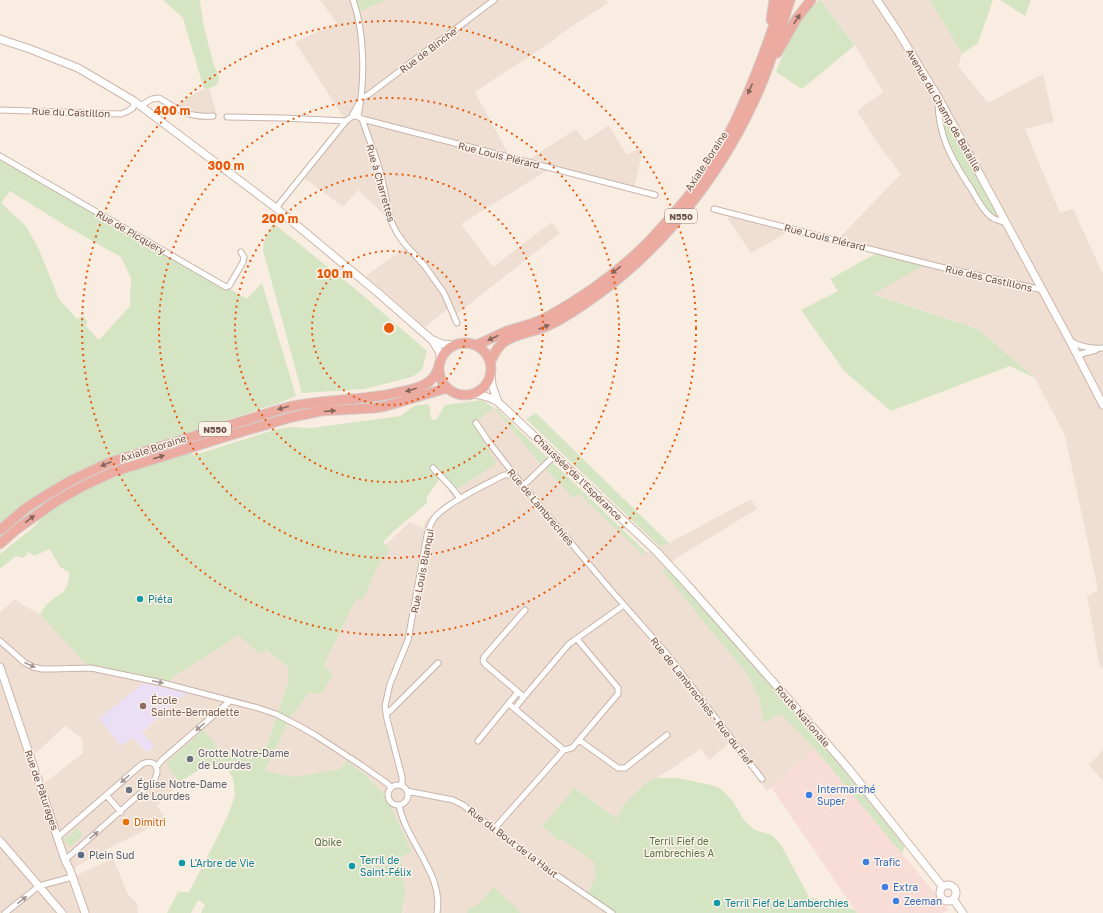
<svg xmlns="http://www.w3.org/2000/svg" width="1103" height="913" font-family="'Golos Text',sans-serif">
	<rect width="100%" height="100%" fill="#f9ede2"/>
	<path fill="#efded2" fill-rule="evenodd" d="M320 0H353L357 13 386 0H606L608 3 562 33 549 43 475 92 510 157 526 161 576 129 585 141 609 125 626 154 643 148 634 189 551 168 461 224 493 267 552 222 560 233 454 316 450 307 425 327 366 276 407 246 391 221 358 190 343 207 302 176 346 121 295 42 337 23Z
		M820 0H930L962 54 958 66 988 103 1043 74 1054 122 1025 129 1060 213 1073 209 1103 274V667L1100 668 1087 596 1098 590 1065 436 1035 378 978 329 872 293 923 265 836 243 837 240 901 174 878 144 857 111 883 92 852 40Z
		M209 88 217 116 205 117 175 107 190 96 204 89Z
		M730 213 789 228 788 232 751 253 728 219Z
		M494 408 537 460 572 497 579 494 643 554 669 543 751 499 757 509 675 559 663 570 717 638 745 671 758 695 764 722 780 712 815 749 767 791 729 743 709 760 701 749 657 778 646 783 617 819 576 788 561 839 594 862 596 877 612 913H521L494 888 477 905 470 908 466 913H403L405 894 401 857 412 852 386 796 367 776 357 768 340 769 294 777 265 771 292 714 296 712 308 693 333 675 324 665 356 599H364L377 567 390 550 385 545 410 522 423 528 426 520 454 499 448 491 457 489 474 423Z
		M15 599 23 605 40 614 90 669 164 685 176 675 221 647 237 635 261 654 264 649 288 667V682L266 748 258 749 243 755 218 748 180 782 157 806 165 818 162 822 107 849 70 870 73 877 113 858 128 895 137 903 138 913H0V612ZM186 693 142 733 146 752 133 737ZM65 726 82 738 83 753 43 784 34 755Z
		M1103 750V781L1089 765Z"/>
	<path fill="#f8ddd7" d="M815 749 949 910 942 913H857L771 787Z"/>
	<path fill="#eadff5" d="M143 683 187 693 142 732 154 746 147 752 133 737 121 746 99 719Z"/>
	<path fill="#d5e4c3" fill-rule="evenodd" d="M163 0H200C202 22 208 43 214 65 216 70 221 77 218 83 216 87 209 88 204 89L183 18Z
		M353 0H386L357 13Z
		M819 0H820L855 45 802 89 776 72 789 39 805 14Z
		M930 0H993L978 43 962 54Z
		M1000 0H1031L1025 16Z
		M942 114 996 211V215L994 216 989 214 950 152 941 116Z
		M0 156 247 299 262 283 296 396 279 403 125 453C109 459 93 465 77 473 50 486 24 504 0 523ZM10 191 66 226 121 257 131 278 130 306 99 340 85 325 88 322 83 316 77 319 59 299 40 252 26 226 1 203Z
		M273 223 353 287 427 351 422 370 412 377 364 389 302 393 263 250 264 241Z
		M877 253 924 265 873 294 978 329 1035 378 1010 366 891 411 844 371 801 310 838 291 830 279Z
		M426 389 406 397 383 404 332 407 123 466 0 540V533L37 505 98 470 297 408 396 397Z
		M482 400 494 408H496L647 553 643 555 579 494 573 498 537 460 494 408 474 423 496 464 457 489 442 475 427 497V503L394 531 383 542 390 550 377 567 364 599H356L324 665 333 675 321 694 308 693 296 712 292 714 265 771 294 777 340 769 347 761 367 776 386 796 412 852 401 857 405 894 402 913H201L205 905 198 900 191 913H167L178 892H189L218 836 228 815 235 795 233 778 225 766 213 764 197 771 180 782 168 768 170 767 166 763 203 730 218 748 243 755 258 749 266 748 288 682V667L265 649 261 654 237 635 221 647 176 675 164 685 90 669 40 614C42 611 45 606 48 603 61 591 69 595 69 572L60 567 50 549 34 556 29 552 23 558 16 556 0 569V554L35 526 45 513 71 496 111 476 189 452 195 455 274 430 290 427 312 428 400 416 414 406 429 404 431 419 436 420 445 405Z
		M536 413 669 543 660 547 526 419Z
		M666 567 747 657 821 742 905 845 902 854 815 749 780 713 764 723 758 695 745 671 717 638 662 570Z
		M657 778H678L711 785 720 788 732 800 744 820 755 830 772 835 781 845 809 897 855 910 857 913H612L587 895 596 877 594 862 561 839 559 841 542 826 575 788 617 819 624 804 646 783Z
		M77 828 83 835 70 847 63 840Z
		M494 887 521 913H466L470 908 477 905Z"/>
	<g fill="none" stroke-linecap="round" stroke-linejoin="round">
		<defs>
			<path id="street" d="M353 0C365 33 365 82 358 116
				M938 97C937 135 952 160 972 190 977 199 982 209 990 216 994 220 1001 221 1006 223
				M361 98 368 95 494 0
				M140 106 152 99 159 98C179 110 188 118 213 116
				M0 110 121 114 128 111 133 108 134 101
				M352 116 359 103
				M227 117 283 118 346 121
				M362 119 377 161 382 179 391 221 397 233 404 243 424 265 444 293 457 323
				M0 156 226 287 229 286 243 262 244 257 241 252
				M276 208 346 121C353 116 354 114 362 119L655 195
				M714 209 936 266 1043 290
				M1070 341C1081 347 1090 349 1102 348
				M1077 355 1096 350
				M476 423 488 441 523 486 609 588 667 654 762 779
				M433 468C442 478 453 487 460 499
				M523 486 552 458 554 454
				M0 641 25 663 33 667 42 669H52L91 668 163 683 258 708 276 714 301 727 315 735 361 765 388 784 391 788
				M518 692 485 664 483 661 484 657 525 610
				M509 704 564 750
				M515 708 524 697
				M386 714 392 709 438 663
				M579 740 618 768H625L667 735
				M478 741 518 692 524 697 569 644 624 605
				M156 767 162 760 230 701
				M388 795a10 10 0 1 1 20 0a10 10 0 1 1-20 0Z
				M402 786V777L387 719 385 706 390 684 408 640 427 535C429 530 430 524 433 520 442 505 487 484 504 475H509L515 476
				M407 791 453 800 463 805 530 857 612 913
				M107 796 121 812
				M399 805C406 842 444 874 437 913
				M494 829 564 750 572 748 618 694V688L577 639
				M58 837 142 764C158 757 161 773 152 783L65 860
				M5 913 39 886 72 877"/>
			<path id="secondary" d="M877 0 897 30 938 97 1070 341 1103 405
				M0 39 30 49 78 68 134 101 276 208 377 292 432 340 440 353V360
				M433 340 442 344 454 345
				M491 373 492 385 498 402
				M473 394C483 395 490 397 498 402L657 552 684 581 805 718 848 768 942 886
				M0 667 65 860 70 870 85 913
				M0 841 62 913
				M940 893a8 8 0 1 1 16 0a8 8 0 1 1-16 0Z
				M953 899 963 913"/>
			<path id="highway" d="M771 20 774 0
				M777 53 797 18 811 0
				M439 369a26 26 0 1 1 52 0a26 26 0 1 1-52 0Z
				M476 345C487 341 497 335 507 331 520 327 534 324 547 317 580 299 613 276 640 250 653 238 664 225 675 212 688 197 701 181 712 164 743 113 764 57 782 0
				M491 361C494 354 497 347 504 342 515 334 534 332 547 326 564 319 580 307 596 296 670 243 730 162 764 78 774 52 782 26 790 0
				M0 530 26 508 48 494 72 480 108 463 288 407C323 399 359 401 395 393 406 391 418 389 427 383 434 379 437 373 439 366
				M0 544 17 529 55 502 81 487 113 472 231 435 292 417 321 411 374 408 386 406 447 388"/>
		</defs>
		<use href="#street" stroke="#c8b4ab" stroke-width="7"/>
		<use href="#secondary" stroke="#cdb6ab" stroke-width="9"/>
		<use href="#highway" stroke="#d3ccc9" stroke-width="11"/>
		<use href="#street" stroke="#fff" stroke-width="5"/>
		<use href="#secondary" stroke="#fff" stroke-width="7"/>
		<use href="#highway" stroke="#ecaba0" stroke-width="9"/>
	</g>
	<defs><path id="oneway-solid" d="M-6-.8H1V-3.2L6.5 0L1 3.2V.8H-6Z"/></defs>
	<g fill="#86655d">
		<use href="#oneway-solid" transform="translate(797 19) rotate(-57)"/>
		<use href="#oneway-solid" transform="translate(750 89) rotate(114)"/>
		<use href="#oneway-solid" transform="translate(616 270) rotate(142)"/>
		<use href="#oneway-solid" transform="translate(544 327) rotate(-22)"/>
		<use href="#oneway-solid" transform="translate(493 338) rotate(154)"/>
		<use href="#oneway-solid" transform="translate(411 390) rotate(164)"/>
		<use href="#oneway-solid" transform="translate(283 408) rotate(164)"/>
		<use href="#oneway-solid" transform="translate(330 411) rotate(-5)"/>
		<use href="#oneway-solid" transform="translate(159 457) rotate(-17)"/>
		<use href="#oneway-solid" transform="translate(106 464) rotate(158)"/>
		<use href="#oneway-solid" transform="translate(30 519) rotate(-37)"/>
	</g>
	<g fill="#a79894">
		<use href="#oneway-solid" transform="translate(30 665) rotate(24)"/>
		<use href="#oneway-solid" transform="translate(158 682) rotate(12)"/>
		<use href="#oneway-solid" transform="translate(200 727) rotate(139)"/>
		<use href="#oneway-solid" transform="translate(125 779) rotate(138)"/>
		<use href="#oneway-solid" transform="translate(94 835) rotate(-41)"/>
		<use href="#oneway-solid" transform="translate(22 900) rotate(-38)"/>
	</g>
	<g fill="none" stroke="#e8590c" stroke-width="2" stroke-dasharray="2 4">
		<circle cx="389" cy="328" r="77"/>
		<circle cx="389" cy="328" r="154"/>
		<circle cx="389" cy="328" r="230"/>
		<circle cx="389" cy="328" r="307"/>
	</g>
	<g fill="#0f9aa8" stroke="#fcf2e8" stroke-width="1.5">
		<circle cx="140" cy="599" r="4"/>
		<circle cx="182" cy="863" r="4"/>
		<circle cx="352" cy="866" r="4"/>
		<circle cx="717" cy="903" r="4"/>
	</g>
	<circle fill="#8d6e63" stroke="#fcf2e8" stroke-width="1.5" cx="143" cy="706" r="4"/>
	<g fill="#6b7280" stroke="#fcf2e8" stroke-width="1.5">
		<circle cx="190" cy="759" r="4"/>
		<circle cx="129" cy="790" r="4"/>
	</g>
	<g fill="#3f7fe0" stroke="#fcf2e8" stroke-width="1.5">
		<circle cx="809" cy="795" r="4"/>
		<circle cx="866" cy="862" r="4"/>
		<circle cx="885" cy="887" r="4"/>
		<circle cx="896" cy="901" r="4"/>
	</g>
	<circle fill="#e8710a" stroke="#fcf2e8" stroke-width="1.5" cx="126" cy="822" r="4"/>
	<circle fill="#5c6f8a" stroke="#fcf2e8" stroke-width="1.5" cx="81" cy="855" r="4"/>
	<g text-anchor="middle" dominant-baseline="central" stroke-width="3" stroke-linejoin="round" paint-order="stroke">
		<g fill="#fcf2e8" stroke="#98837b" stroke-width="1">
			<rect x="665" y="209" width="32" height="14" rx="3"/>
			<rect x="199" y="422" width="32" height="14" rx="3"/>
		</g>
		<g font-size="9" font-weight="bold" fill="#6d544c">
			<text x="681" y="216">N550</text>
			<text x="215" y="429">N550</text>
		</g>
		<g font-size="10" fill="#6d544c" stroke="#fcf2e8">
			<text transform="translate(428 50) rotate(-37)">Rue de Binche</text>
			<text transform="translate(944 110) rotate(60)">Avenue du Champ de Bataille</text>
			<text transform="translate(71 112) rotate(2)">Rue du Castillon</text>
			<text transform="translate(499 155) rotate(14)">Rue Louis Piérard</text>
			<text transform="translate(706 161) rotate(-57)">Axiale Boraine</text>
			<text transform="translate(381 183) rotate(74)">Rue à Charrettes</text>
			<text transform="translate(131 232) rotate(30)">Rue de Picquery</text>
			<text transform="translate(825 237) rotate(14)">Rue Louis Piérard</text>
			<text transform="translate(989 278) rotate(13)">Rue des Castillons</text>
			<text transform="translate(153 448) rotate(-18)">Axiale Boraine</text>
			<text transform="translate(578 477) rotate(44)">Chaussée de l'Espérance</text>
			<text transform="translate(541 507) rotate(50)">Rue de Lambrechies</text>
			<text transform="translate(422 571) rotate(-79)">Rue Louis Blanqui</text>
			<text transform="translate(702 701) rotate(52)">Rue de Lambrechies - Rue du Fief</text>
			<text transform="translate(803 716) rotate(49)">Route Nationale</text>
			<text transform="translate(42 790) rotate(71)">Rue de Pâturages</text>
			<text transform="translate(513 842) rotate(37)">Rue du Bout de la Haut</text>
		</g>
		<g font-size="10" fill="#0d838f" stroke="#fcf2e8" text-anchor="start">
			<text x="148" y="599">Piéta</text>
			<text x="360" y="860">Terril de<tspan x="360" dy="12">Saint-Félix</tspan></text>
			<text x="190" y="863">L'Arbre de Vie</text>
			<text x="725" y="903">Terril Fief de Lamberchies</text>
		</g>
		<g font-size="10" fill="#785e54" stroke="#fcf2e8" text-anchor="start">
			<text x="151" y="700">École<tspan x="151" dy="12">Sainte-Bernadette</tspan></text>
		</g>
		<g font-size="10" fill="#5b616d" stroke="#fcf2e8" text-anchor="start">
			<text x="198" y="753">Grotte Notre-Dame<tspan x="198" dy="12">de Lourdes</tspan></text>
			<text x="137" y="784">Église Notre-Dame<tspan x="137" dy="12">de Lourdes</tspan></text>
		</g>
		<g font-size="10" fill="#366cbe" stroke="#fcf2e8" text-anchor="start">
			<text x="817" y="789">Intermarché<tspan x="817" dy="12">Super</tspan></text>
			<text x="874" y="862">Trafic</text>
			<text x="893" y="887">Extra</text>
			<text x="904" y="901">Zeeman</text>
		</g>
		<g font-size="10" fill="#c56008" stroke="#fcf2e8" text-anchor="start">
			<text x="134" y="822">Dimitri</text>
		</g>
		<g font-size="10" fill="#5c7749" stroke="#fcf2e8">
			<text x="679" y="841">Terril Fief de<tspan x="679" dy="12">Lambrechies A</tspan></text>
			<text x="328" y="842">Qbike</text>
		</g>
		<g font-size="10" fill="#4e5e75" stroke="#fcf2e8" text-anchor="start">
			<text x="89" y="855">Plein Sud</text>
		</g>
	</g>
	<circle cx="389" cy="328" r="6" fill="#e8590c" stroke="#fcf2e8" stroke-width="2"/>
	<g font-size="12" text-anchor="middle" font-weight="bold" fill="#e8590c" stroke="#fcf2e8" stroke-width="3" stroke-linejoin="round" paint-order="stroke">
		<text x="172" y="115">400 m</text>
		<text x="226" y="170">300 m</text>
		<text x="280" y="223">200 m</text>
		<text x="335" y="278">100 m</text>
	</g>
</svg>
